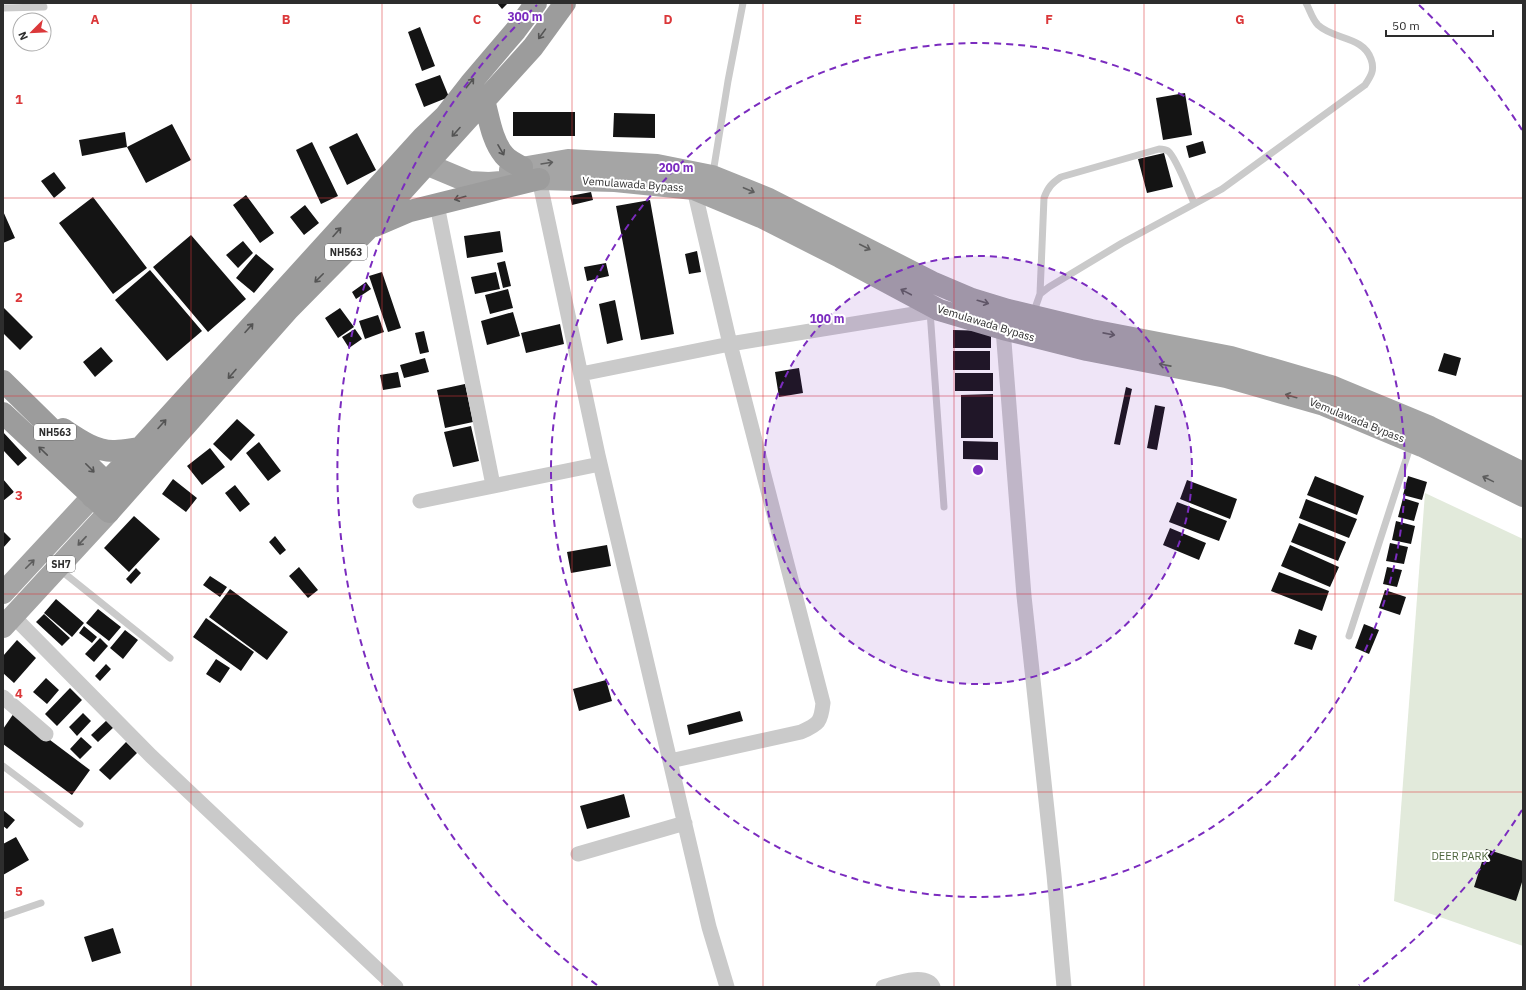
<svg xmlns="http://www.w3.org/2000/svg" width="1526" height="990" font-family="'IBM Plex Sans',sans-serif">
	<rect width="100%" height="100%" fill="#fff"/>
	<path fill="#e2eadb" d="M1425 493 1523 539V946L1394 901Z"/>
	<path fill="#141414" d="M497 3H508L502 9Z
		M420 27 435 66 422 71 408 32Z
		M440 75 449 97 424 107 415 84Z
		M1185 93 1192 135 1163 140 1156 98Z
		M513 112H575V136H513Z
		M614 113 655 114V138L613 137Z
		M172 124 191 160 146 183 127 147Z
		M125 132 127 147 82 156 79 140Z
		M357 133 376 170 347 185 329 147Z
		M1203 141 1206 153 1189 158 1186 146Z
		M312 142 338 196 321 204 296 150Z
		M1164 153 1173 187 1147 193 1138 159Z
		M54 172 66 188 54 198 41 181Z
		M591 192 593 200 572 205 570 196Z
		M246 195 274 233 260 243 233 205Z
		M93 197 147 268 113 294 59 223Z
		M650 200 674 334 641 340 616 206Z
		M305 205 319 223 304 235 290 217Z
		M3 211 15 238 3 243Z
		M500 231 503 252 467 258 464 236Z
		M191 235 246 299 208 332 153 267Z
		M243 241 253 253 238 268 226 255Z
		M697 251 701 272 689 274 685 254Z
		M256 254 274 269 254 293 236 278Z
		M505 261 511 286 503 288 497 263Z
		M606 263 609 276 587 281 584 267Z
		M150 270 202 331 167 361 115 300Z
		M382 272 401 328 388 332 369 276Z
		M496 272 500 289 475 294 471 277Z
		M366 282 371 289 356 299 352 292Z
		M508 289 513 308 490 314 485 295Z
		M615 300 623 340 607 344 599 304Z
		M3 307 33 337 20 350 3 333Z
		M340 308 354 327 338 338 325 318Z
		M513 312 520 336 487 345 481 321Z
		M378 315 384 332 365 339 359 321Z
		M560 324 564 344 526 353 521 333Z
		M355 329 362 339 349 348 342 337Z
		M953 330 991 331V348H953Z
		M424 331 429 352 420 354 415 333Z
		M101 347 113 361 95 377 83 362Z
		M953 351H990V370H953Z
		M1444 353 1461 358 1456 376 1438 371Z
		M425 358 429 372 404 378 400 365Z
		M799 368 803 393 779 397 775 372Z
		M398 372 401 387 383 390 380 375Z
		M955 373H993V391H955Z
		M465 384 473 422 445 428 437 390Z
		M1126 387 1132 389 1120 445 1114 444Z
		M993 394V438H961V395Z
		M1155 405 1165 407 1157 450 1147 448Z
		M237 419 255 435 231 461 213 444Z
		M471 426 479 461 453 467 444 432Z
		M3 432 27 458 18 466 3 450Z
		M963 441 998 442V460L963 459Z
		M259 442 281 471 268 481 246 453Z
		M210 448 225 467 202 485 187 466Z
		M1315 476 1364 496 1357 515 1307 495Z
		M1408 476 1427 482 1422 500 1403 495Z
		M3 479 14 492 3 501Z
		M173 479 197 498 186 512 162 494Z
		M1187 480 1237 499 1230 519 1180 499Z
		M235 485 250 504 240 512 225 493Z
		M1403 498 1419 503 1414 521 1398 517Z
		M1306 499 1357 519 1349 538 1299 518Z
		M1177 502 1227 521 1219 541 1169 522Z
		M134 516 160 539 129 572 104 548Z
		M1396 521 1415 526 1411 544 1392 540Z
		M1299 523 1346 542 1338 561 1291 542Z
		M1170 528 1206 543 1199 560 1163 545Z
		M3 531 11 539 3 548Z
		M275 536 286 550 280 555 269 542Z
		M1390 543 1408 547 1404 564 1386 561Z
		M607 545 611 566 571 573 567 552Z
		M1290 545 1339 567 1330 587 1281 566Z
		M299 567 318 590 308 598 289 576Z
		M1387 567 1402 570 1397 587 1383 584Z
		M136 568 141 573 131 584 126 579Z
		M1279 572 1329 591 1322 611 1271 591Z
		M210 576 227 587 220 597 203 585Z
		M230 589 288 632 267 660 209 617Z
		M1385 590 1406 597 1400 615 1379 608Z
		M56 599 84 623 72 637 44 613Z
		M98 609 121 627 109 641 86 623Z
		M44 614 70 638 62 646 36 622Z
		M206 618 254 652 241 671 193 637Z
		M1364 624 1379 630 1369 654 1355 648Z
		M84 626 97 637 92 643 79 633Z
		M1299 629 1317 636 1312 650 1294 644Z
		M125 630 138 640 123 659 110 648Z
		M100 638 108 646 94 662 85 654Z
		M17 640 36 658 14 683 3 673V656Z
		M216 659 230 668 220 683 206 674Z
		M106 664 111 669 100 681 95 676Z
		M46 678 59 690 47 704 33 692Z
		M606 680 612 701 579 711 573 689Z
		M70 688 82 700 57 726 45 714Z
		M740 711 743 721 689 735 687 725Z
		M14 713 90 770 72 795 3 744V729Z
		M83 713 91 721 77 736 69 727Z
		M108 719 115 726 98 742 91 735Z
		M81 737 92 747 80 759 70 749Z
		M126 742 137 753 110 780 99 770Z
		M624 794 630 817 587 829 580 806Z
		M3 810 15 820 7 829 3 826Z
		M16 837 29 860 3 875V844Z
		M1486 849 1523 861V879L1516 901 1474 887Z
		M113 928 121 953 92 962 84 937Z"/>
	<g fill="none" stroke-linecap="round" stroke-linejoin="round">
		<path stroke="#cacaca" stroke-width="7" d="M3 8 44 7
			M713 173 728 81 743 3
			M1040 294 1044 198C1048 187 1052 183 1061 177L1159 149C1162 149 1165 149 1168 151 1176 157 1189 192 1194 203
			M930 311 944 507
			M1033 314 1040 294 1049 287 1122 243 1222 189 1365 85C1371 76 1375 70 1371 59 1363 36 1334 40 1318 25 1312 19 1310 10 1306 3
			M59 569 170 658
			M1349 636 1411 444
			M3 766 80 824
			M3 916 41 903"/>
		<path stroke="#cacaca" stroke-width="15" d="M539 179 598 455 709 927 727 987
			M437 205 493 485
			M1003 329 1024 596 1054 875 1064 987
			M581 374 730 344 939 310
			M420 501 600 464
			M13 616 151 756 396 987
			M3 697 46 734
			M670 761 801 732C819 724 821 722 823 703L730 344 694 189
			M578 854 685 823
			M883 987C895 984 926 972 933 987"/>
		<path stroke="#a5a5a5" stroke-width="22" d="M413 152 426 164 469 182 489 183 539 179 615 181 694 189 761 217 840 257 939 310 1003 329 1087 350 1226 377 1324 405 1422 446 1523 496
			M510 170 568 160 657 165 712 176 769 199 932 282 972 299 1008 310 1091 330 1231 357 1331 386 1430 427 1523 473
			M3 593 92 497
			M3 627 109 512"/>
		<path stroke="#9c9c9c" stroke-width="22" d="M484 100C489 118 492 141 504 155 509 161 516 164 522 167
			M375 226 410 211 539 179
			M3 381 116 492
			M3 413 109 512 289 309 368 229 533 47 565 3
			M63 429C78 439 96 452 115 451 123 451 132 449 140 448
			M92 497 140 448 423 137 445 116 470 84 516 30 536 3"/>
	</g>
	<defs><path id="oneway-shaft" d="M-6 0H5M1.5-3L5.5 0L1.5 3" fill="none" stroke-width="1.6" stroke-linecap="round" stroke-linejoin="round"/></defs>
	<g stroke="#545454">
		<use href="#oneway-shaft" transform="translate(542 34) rotate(126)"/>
		<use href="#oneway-shaft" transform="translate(470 83) rotate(-51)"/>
		<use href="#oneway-shaft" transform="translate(456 132) rotate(132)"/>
		<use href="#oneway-shaft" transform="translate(501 150) rotate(60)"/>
		<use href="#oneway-shaft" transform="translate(460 198) rotate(164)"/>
		<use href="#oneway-shaft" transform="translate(337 232) rotate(-48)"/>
		<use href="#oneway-shaft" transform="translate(319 278) rotate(135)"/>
		<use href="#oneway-shaft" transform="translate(249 328) rotate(-48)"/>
		<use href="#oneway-shaft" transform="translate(232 374) rotate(131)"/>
		<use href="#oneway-shaft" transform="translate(162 424) rotate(-48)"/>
		<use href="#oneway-shaft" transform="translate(43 451) rotate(-136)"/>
		<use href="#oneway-shaft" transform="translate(90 468) rotate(45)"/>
	</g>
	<g stroke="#5d5d5d">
		<use href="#oneway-shaft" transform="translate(547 163) rotate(-9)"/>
		<use href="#oneway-shaft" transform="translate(749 190) rotate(23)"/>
		<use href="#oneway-shaft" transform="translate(865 247) rotate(27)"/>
		<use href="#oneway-shaft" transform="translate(906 292) rotate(-152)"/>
		<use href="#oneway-shaft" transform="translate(983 302) rotate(16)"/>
		<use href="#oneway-shaft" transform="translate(1109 334) rotate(11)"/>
		<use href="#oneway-shaft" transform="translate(1165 365) rotate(-169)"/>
		<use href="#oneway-shaft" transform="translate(1291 396) rotate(-164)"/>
		<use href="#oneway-shaft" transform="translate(1488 479) rotate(-154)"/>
		<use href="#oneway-shaft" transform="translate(82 541) rotate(133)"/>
		<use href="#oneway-shaft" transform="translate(30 564) rotate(-45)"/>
	</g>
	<path fill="none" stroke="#db383a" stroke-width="1" stroke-opacity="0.55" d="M191 3V987M382 3V987M572 3V987M763 3V987M954 3V987M1144 3V987M1335 3V987M3 198H1523M3 396H1523M3 594H1523M3 792H1523"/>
	<circle cx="978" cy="470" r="214" fill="#7b2cbf" fill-opacity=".12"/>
	<g fill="none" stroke="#7b2cbf" stroke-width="2" stroke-dasharray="7 5">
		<circle cx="978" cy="470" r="214"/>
		<circle cx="978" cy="470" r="427"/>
		<path d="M1522 810A641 641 0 0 1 1359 985M597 985A641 641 0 0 1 537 5M1419 5A641 641 0 0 1 1522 130"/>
	</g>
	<g text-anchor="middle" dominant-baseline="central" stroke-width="4" stroke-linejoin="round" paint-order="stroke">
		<g fill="#fff" stroke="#6c6c6c" stroke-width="1">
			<rect x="325" y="244" width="42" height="16" rx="3"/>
			<rect x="34" y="424" width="42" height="16" rx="3"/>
			<rect x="47" y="556" width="28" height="16" rx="3"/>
		</g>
		<g font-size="10" font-weight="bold" fill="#2d2d2d">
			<text x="346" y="252">NH563</text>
			<text x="55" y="432">NH563</text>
			<text x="61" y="564">SH7</text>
		</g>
		<g font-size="11" fill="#2d2d2d" stroke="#fff">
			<text transform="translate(633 184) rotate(4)">Vemulawada Bypass</text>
			<text transform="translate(986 323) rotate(17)">Vemulawada Bypass</text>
			<text transform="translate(1357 420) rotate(22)">Vemulawada Bypass</text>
		</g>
		<g font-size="11" fill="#4e663d" stroke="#fff">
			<text x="1460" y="856">DEER PARK</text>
		</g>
	</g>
	<g font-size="13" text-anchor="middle" font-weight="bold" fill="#db383a" stroke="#fff" stroke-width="4" stroke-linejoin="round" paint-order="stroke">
		<text x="95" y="24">A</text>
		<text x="286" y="24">B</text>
		<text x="477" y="24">C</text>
		<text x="668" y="24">D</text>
		<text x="858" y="24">E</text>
		<text x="1049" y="24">F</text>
		<text x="1240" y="24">G</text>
		<text x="19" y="104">1</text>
		<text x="19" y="302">2</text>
		<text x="19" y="500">3</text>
		<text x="19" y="698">4</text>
		<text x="19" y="896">5</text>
	</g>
	<circle cx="978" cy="470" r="6" fill="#7b2cbf" stroke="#fff" stroke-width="2"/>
	<g font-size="12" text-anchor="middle" font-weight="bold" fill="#7b2cbf" stroke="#fff" stroke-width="4" stroke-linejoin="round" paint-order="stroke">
		<text x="525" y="21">300 m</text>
		<text x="676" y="172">200 m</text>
		<text x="827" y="323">100 m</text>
	</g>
	<rect width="1526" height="990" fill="none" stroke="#2d2d2d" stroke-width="8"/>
	<g transform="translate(32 32) rotate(246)"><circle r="19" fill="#ffffff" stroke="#ababab"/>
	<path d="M0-3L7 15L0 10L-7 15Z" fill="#db383a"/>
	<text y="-6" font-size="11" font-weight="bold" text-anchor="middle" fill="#2d2d2d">N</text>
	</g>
	<path d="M1386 30v6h107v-6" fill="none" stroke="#2d2d2d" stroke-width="2"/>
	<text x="1392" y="30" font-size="12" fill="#2d2d2d" stroke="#ffffff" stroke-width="3" paint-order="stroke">50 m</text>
</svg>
